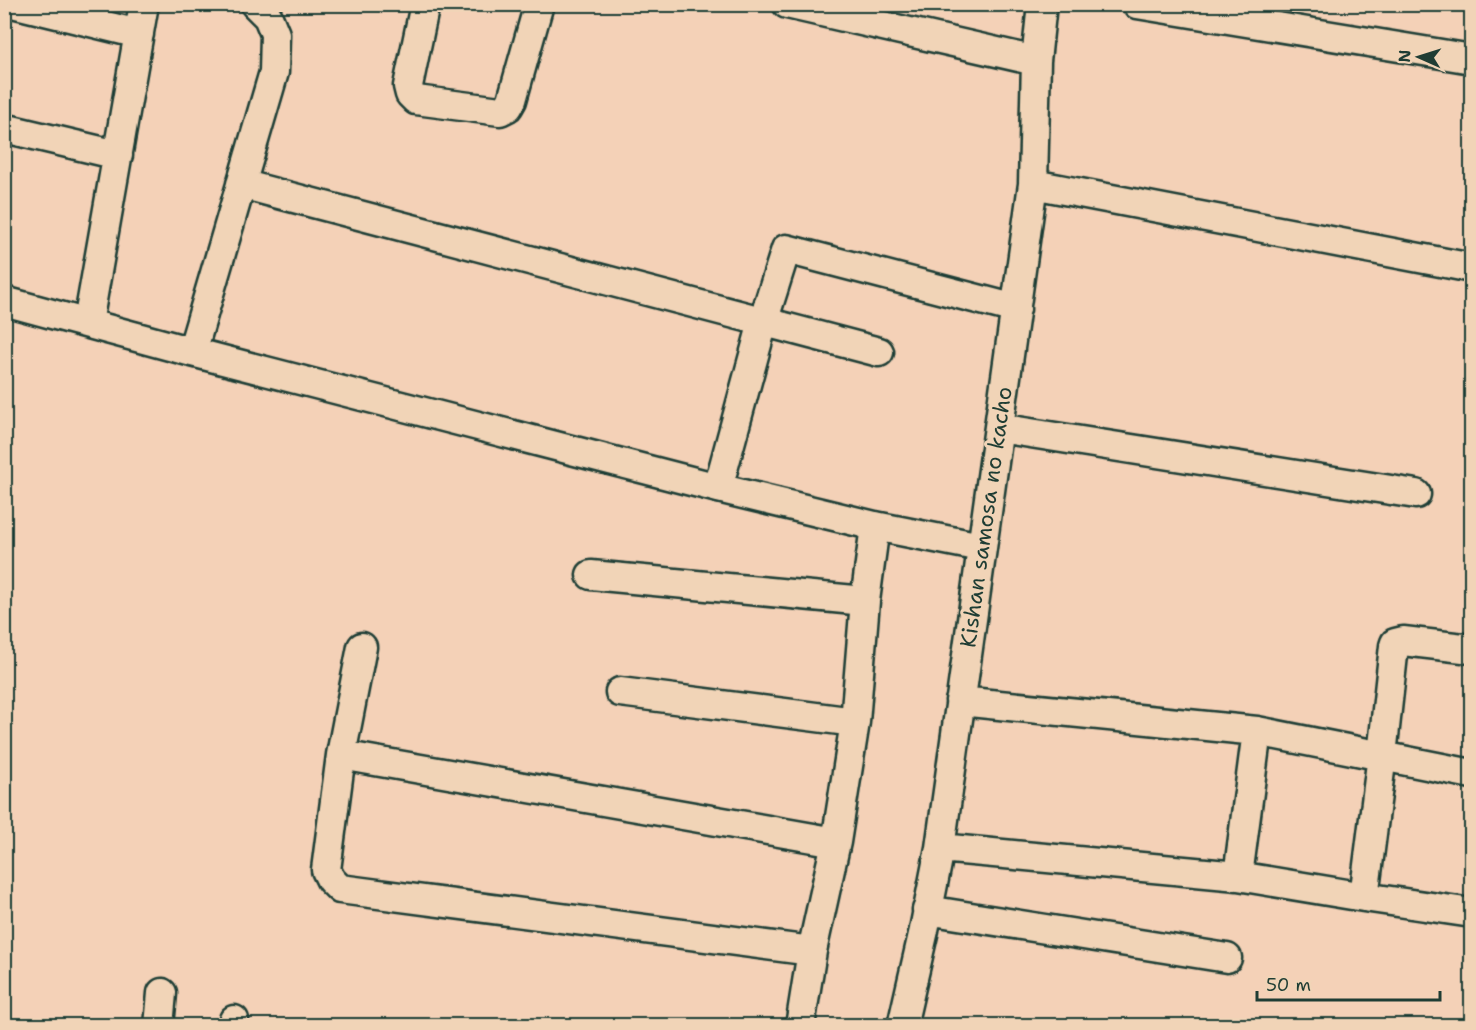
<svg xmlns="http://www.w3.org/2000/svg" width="1476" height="1030" font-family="'Shantell Sans',sans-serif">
	<rect width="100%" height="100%" fill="#f4d1b7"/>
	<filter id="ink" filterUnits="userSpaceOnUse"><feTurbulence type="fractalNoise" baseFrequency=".0167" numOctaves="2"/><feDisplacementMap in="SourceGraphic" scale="12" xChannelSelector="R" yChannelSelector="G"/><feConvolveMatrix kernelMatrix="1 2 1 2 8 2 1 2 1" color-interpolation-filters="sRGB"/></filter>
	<g filter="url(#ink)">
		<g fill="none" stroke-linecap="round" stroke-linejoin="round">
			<defs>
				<path id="minor" d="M16 4 139 34
					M425 4 408 86 410 94 416 100 500 111 508 107 512 100 539 4
					M787 4 1036 61
					M1137 4 1472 59
					M4 128 118 155
					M241 184 879 352
					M1033 184 1472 268
					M4 301 192 352 718 488 875 526 981 547
					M88 323 144 4
					M192 352 274 72 275 34 268 17 255 4
					M999 428 1416 494
					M718 488 763 322 786 249 1016 309
					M591 575 865 601
					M362 647 341 755 326 870 331 880 340 889 812 951
					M620 692 855 722
					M960 701 1257 731 1472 774
					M341 755 836 842
					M940 848 1238 876 1364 897 1472 913
					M1238 876 1257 731
					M1364 897 1382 755 1394 646 1395 643 1403 641 1472 649
					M927 910 1227 958
					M159 1026 162 993
					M234 1026V1020
					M800 1026 812 951 836 842 855 722 865 601 875 526
					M902 1026 924 930 940 848 1033 184 1036 61 1042 4"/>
			</defs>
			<use href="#minor" stroke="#1f3d34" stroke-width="33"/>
			<use href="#minor" stroke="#f1d4b7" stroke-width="28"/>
		</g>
	</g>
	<g text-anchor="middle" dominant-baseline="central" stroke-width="6" stroke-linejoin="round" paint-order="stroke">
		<g font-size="22" fill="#1f3d34" stroke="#f1d4b7">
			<text transform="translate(986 517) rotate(-82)">Kishan samosa no kacho</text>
		</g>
	</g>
	<rect width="1476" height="1030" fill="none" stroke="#f1d4b7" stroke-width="24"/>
	<rect x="12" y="12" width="1452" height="1006" fill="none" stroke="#1f3d34" stroke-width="2" filter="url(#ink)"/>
	<g transform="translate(1419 57) rotate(273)" stroke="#f1d4b7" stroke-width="4.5" paint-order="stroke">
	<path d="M0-4.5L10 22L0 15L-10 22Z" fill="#1f3d34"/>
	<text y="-9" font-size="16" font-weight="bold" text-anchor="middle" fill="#1f3d34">N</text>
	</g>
	<path d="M1257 991v9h183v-9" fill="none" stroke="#1f3d34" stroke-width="3"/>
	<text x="1266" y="991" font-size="18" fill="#1f3d34" stroke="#f1d4b7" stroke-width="4.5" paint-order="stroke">50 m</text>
</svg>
